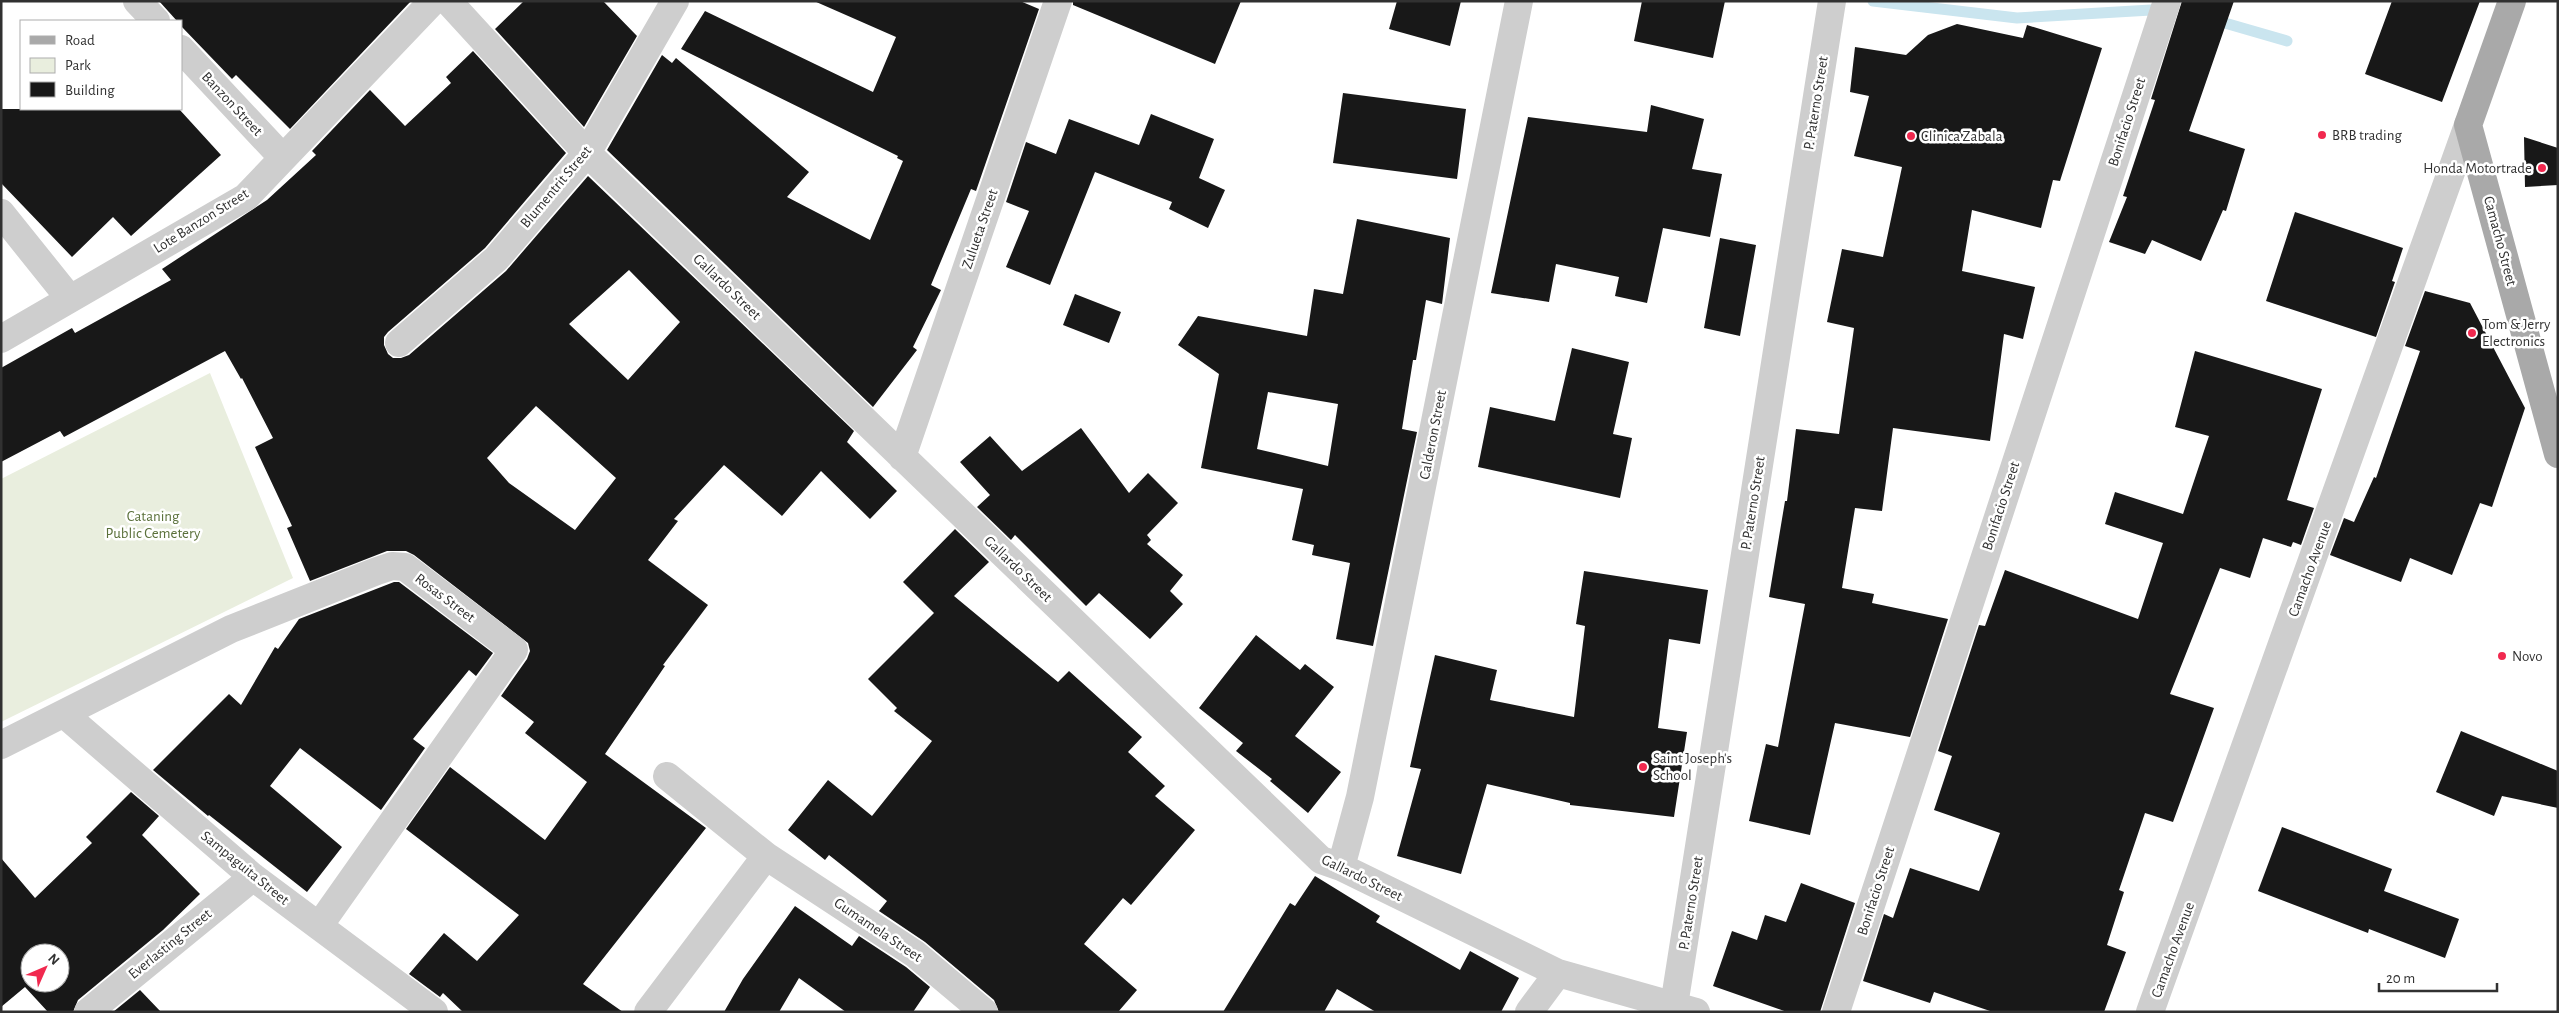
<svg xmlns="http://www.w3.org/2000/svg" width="2559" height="1013" font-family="'Alegreya Sans',sans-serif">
	<rect width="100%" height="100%" fill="#fff"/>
	<path fill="#e9eede" d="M210 373 293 578 1 722V479Z"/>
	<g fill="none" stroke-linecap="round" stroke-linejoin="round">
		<path stroke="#cae5ef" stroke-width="11" d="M1873 1 2017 18 2151 10
			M2211 19 2287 41"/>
	</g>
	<path fill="#181818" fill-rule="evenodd" d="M159 1H411L290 129 236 75 232 79 181 26V21H177Z
		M524 1H603L637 36 584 127 495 29Z
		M814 1H1020L1039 9 976 191 971 189 931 285 941 290 913 347 917 350 873 407 607 150 662 55 672 63 676 58 809 172 787 197 870 240 903 161 897 158 898 156 681 49 705 11 873 92 896 37Z
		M1073 1H1241L1215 64 1073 5Z
		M1397 1H1461L1450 46 1389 29Z
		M1642 1H1725L1713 58 1634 41Z
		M2182 1H2234L2189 131 2245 149 2226 211 2223 210 2201 261 2152 240 2145 254 2109 242 2127 197 2123 196 2155 100 2151 99Z
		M2392 1H2480L2442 102 2365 74Z
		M1957 24 2023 38 2027 25 2102 48 2060 181 2053 180 2041 228 1972 210 1962 271 2035 287 2023 339 2004 334 1990 441 1893 428 1882 511 1855 508 1842 588 1874 594 1872 603 1948 619 1910 737 1835 723 1810 835 1749 821 1766 744 1778 747 1805 604 1769 597 1785 501H1787L1796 429 1839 434 1854 328 1827 322 1842 249 1883 257 1902 167 1854 156 1869 96 1850 92 1855 47 1906 55 1928 35Z
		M473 51 566 153 485 248 388 332 384 337V345L388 354 393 358H401L409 355 506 271 588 176 854 431 847 442 897 491 870 519 821 471 782 516 724 465 674 519 678 521 648 560 708 605 663 665 665 666 605 754 706 828 583 984 623 1012H463L443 993 440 997 409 974 444 933 477 961 519 915 406 829 450 767 545 840 587 782 525 733 534 722 501 696 527 659 530 651 528 643 414 555 406 551H387L310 581 287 528 292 526 255 447 273 438 242 378 241 379 225 351 64 437 60 431 1 462V368L72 328 75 333 171 280 162 269 267 200 316 155 312 151 370 90 405 126 451 83 446 77ZM629 270 680 322 628 380 569 324ZM536 406 616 478 575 530 509 483 487 458Z
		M1343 93 1466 109 1457 179 1333 163Z
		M1651 105 1704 119 1692 169 1722 174 1710 237 1663 228 1647 303 1615 296 1619 277 1556 264 1549 302 1491 293 1528 117 1647 132Z
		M1 109H179L221 155 131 236 113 217 72 257 1 183Z
		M1151 114 1214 139 1199 178 1225 190 1208 228 1169 209 1172 202 1095 172 1050 285 1006 267 1029 211 1006 202 1026 142 1056 154 1069 119 1139 145Z
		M2524 137 2558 148V185L2525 187Z
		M2295 212 2403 248 2392 281 2395 282 2376 337 2266 301Z
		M1357 219 1450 238 1442 304 1426 300 1416 360H1413L1402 429 1417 432 1373 646 1336 639 1350 563 1312 555 1314 545 1292 540 1303 489 1201 468 1219 374 1178 345 1198 316 1307 336 1314 289 1343 294ZM1268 392 1338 404 1328 466 1257 449Z
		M1720 238 1756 245 1740 336 1704 328Z
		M2425 291 2470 303 2525 408 2492 507 2480 503 2452 575 2410 558 2401 582 2330 555 2344 518 2354 522 2374 477 2376 478 2420 351 2405 346Z
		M1075 294 1121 312 1109 343 1063 325Z
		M1572 348 1629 362 1613 434 1632 438 1620 498 1478 467 1490 407 1555 421Z
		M2195 351 2322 389 2287 500 2314 508 2301 545 2293 542 2291 547 2263 538 2250 578 2220 568 2170 694 2214 708 2173 822 2145 813 2119 890 2124 892 2107 945 2126 952 2104 1012H1993L1934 992 1930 1003 1863 981 1884 914 1893 918 1910 868 1979 891 2000 833 1934 810 1952 756 1938 751 1979 625 1985 626 2005 570 2138 619 2163 543 2105 524 2115 492 2183 514 2209 436 2175 427Z
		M1081 428 1129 493 1148 473 1178 503 1147 535 1151 540 1147 544 1183 575 1170 591 1183 604 1150 639 1099 593 1086 606 1015 535 1011 540 977 507 990 495 960 462 990 436 1022 471Z
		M955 529 989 562 954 596 1058 682 1069 671 1142 737 1128 752 1165 786 1155 796 1195 830 1131 905 1123 898 1084 944 1137 990 1118 1012H999L994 1000 925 942 879 911 887 901 829 855 825 860 788 830 828 780 872 816 932 741 894 711 897 708 868 679 934 613 903 582Z
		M1584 571 1708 590 1700 644 1669 639 1658 728 1687 732 1674 817 1570 805V803L1487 784 1461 874 1397 856 1421 769 1410 767 1435 655 1497 670 1490 700 1574 717 1585 626 1576 624Z
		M394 582H399L493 653 476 676 469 670 413 739 425 748 381 810 300 748 270 786 342 847 307 892 209 815 208 816 153 770 229 694 241 705 275 647 278 649 299 619Z
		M1256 635 1300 670 1305 664 1334 687 1295 736 1341 772 1308 813 1270 781 1272 779 1236 751 1243 743 1199 708Z
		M2461 731 2558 771V808L2502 796 2494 816 2436 792Z
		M131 792 159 816 142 835 200 894 163 930 78 1000 73 1012H48L25 987 1 1007V858L35 898 92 843 86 837ZM30 953H60V983H30Z
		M2282 827 2392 869 2384 891 2459 919 2445 958 2369 929 2368 933 2258 891Z
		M1315 876 1380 916 1376 922 1460 970 1470 951 1519 978 1501 1012H1376L1337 989 1324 1012H1223L1290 903 1295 906Z
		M1801 883 1855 903 1820 1012H1787L1713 986 1732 931 1757 940 1765 915 1786 922Z
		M795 906 852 946 859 936 906 967 930 987 913 1012H846L799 978 779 1012H724L743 979Z
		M140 990 161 1012H113Z"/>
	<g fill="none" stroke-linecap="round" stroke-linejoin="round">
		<path stroke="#cecece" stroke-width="28" d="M137 1 156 21
			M448 1 587 153 1321 860 1341 867 1558 973 1696 1012
			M181 49 283 158
			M1 213 70 299
			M1 339 246 197 433 1
			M399 343 496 259 587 153 675 1
			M902 457 1058 1
			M64 714 253 877 434 1012
			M1 745 231 629 377 571 392 566 405 567 514 650 319 926
			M667 776 766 856 915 954 984 1012
			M1341 867 1360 797 1519 1
			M88 1012 253 877
			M648 1012 766 856
			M1529 1012 1558 973
			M1673 1012 1832 1
			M1836 1012 2167 1
			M2150 1012 2468 125"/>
		<path stroke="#a9a9a9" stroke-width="28" d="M2512 1 2468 125 2558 454"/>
	</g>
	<g fill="#f1294f" stroke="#fff" stroke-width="2">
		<circle cx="2322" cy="135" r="5"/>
		<circle cx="1911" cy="136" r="5"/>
		<circle cx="2542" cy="168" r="5"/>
		<circle cx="2472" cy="333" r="5"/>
		<circle cx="2502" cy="656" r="5"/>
		<circle cx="1643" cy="767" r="5"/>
	</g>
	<g text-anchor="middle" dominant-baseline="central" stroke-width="5" stroke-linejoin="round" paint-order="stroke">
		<g font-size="15" fill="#313131" stroke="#fff">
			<text transform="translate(1816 103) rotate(-81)">P. Paterno Street</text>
			<text transform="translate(232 104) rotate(47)">Banzon Street</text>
			<text transform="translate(2127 122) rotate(-72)">Bonifacio Street</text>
			<text transform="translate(556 187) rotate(-50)">Blumentrit Street</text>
			<text transform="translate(201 221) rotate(-32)">Lote Banzon Street</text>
			<text transform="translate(980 229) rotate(-71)">Zulueta Street</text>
			<text transform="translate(2500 241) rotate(75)">Camacho Street</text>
			<text transform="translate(727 287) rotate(44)">Gallardo Street</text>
			<text transform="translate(1433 435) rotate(-79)">Calderon Street</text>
			<text transform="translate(1753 503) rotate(-81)">P. Paterno Street</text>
			<text transform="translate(2001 506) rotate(-72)">Bonifacio Street</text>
			<text transform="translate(1018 569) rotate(44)">Gallardo Street</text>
			<text transform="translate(2310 569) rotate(-70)">Camacho Avenue</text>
			<text transform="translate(445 598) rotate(37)">Rosas Street</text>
			<text transform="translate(245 868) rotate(39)">Sampaguita Street</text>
			<text transform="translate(1362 878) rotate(26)">Gallardo Street</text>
			<text transform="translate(1876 891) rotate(-72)">Bonifacio Street</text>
			<text transform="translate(1691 903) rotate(-81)">P. Paterno Street</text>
			<text transform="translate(878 930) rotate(34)">Gumamela Street</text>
			<text transform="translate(170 944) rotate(-39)">Everlasting Street</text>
			<text transform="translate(2173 950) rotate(-70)">Camacho Avenue</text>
		</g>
		<g font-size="15" fill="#313131" stroke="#fff" text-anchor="start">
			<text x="2332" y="135">BRB trading</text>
			<text x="1921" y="136">Clinica Zabala</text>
			<text x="2532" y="168" text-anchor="end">Honda Motortrade</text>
			<text x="2482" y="324">Tom &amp; Jerry<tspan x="2482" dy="17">Electronics</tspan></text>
			<text x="2512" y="656">Novo</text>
			<text x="1653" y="758">Saint Joseph's<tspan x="1653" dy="17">School</tspan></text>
		</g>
		<g font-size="15" fill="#5a703a" stroke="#fff">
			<text x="153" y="516">Cataning<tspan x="153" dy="17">Public Cemetery</tspan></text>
		</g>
	</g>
	<rect width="2559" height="1013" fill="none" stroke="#313131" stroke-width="5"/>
	<rect x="20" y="20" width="162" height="90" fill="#ffffff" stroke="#adadad"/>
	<rect x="30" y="36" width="25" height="8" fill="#a9a9a9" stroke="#adadad"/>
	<text x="65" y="45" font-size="15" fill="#313131">Road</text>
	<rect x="30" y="58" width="25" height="15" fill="#e9eede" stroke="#adadad"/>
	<text x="65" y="70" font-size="15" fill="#313131">Park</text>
	<rect x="30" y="82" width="25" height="15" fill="#181818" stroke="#adadad"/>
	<text x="65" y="95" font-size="15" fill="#313131">Building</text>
	<g transform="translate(45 968) rotate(45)"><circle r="24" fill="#ffffff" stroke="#adadad"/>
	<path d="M0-4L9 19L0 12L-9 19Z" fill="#f1294f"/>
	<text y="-8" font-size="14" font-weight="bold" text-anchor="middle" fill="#313131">N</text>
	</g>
	<path d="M2379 983v8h118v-8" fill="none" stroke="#313131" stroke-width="2.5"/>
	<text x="2386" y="983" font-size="15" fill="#313131" stroke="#ffffff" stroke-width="4" paint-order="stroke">20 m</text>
</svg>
